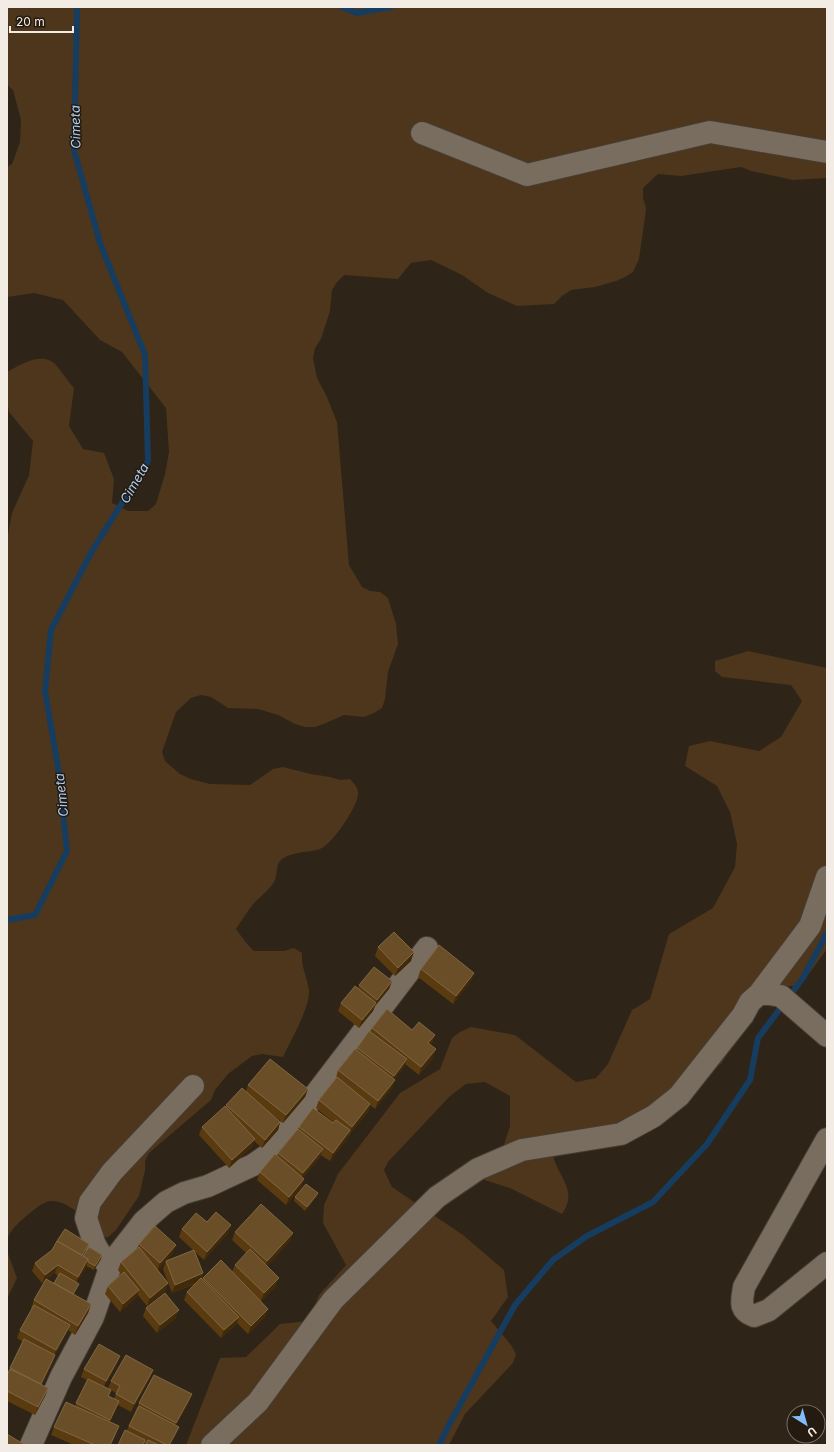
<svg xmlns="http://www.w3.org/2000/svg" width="834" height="1452" font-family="Inter,sans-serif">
	<rect width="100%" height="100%" fill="#2e2418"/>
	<path fill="#4d361b" d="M7 7H827V178L793 180 751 171 741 167 681 176 658 174 643 188V198L646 208 645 217 639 259 633 272 625 277 616 281 595 287 571 290 562 296 554 304 517 306 488 293 462 275 431 260 411 263 398 279 344 275 337 282 332 290 330 311 321 339 315 348 313 358 317 378 327 397 337 422 349 565 362 587 370 591 380 592 388 598 396 624 398 644 388 672 385 699 382 708 374 713 364 717 344 715 326 723 315 727H305L295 724 278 715 258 709 228 708 211 697 201 695 191 698 176 712 162 752 165 761 180 774 191 779 210 784 250 785 273 769 283 767 311 774 330 777 340 780 350 779C354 784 359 787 358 795 357 807 332 845 320 849 308 853 293 851 282 859 275 864 278 875 274 882 270 889 261 896 255 902 248 910 242 920 236 929L247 944 254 951H284L294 948 302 953C301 968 307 976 309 990 310 1008 291 1040 283 1057L262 1054 252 1056 228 1074 215 1090 211 1100 149 1153 145 1161V1171L139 1196 116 1230 107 1238C94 1227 70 1200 51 1201 43 1202 36 1208 30 1213 20 1221 12 1228 7 1239V540L12 513 29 475 33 441 9 412 7 400V372C20 365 40 352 54 363 61 370 67 380 74 388L69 426 83 449 104 453 114 479 112 503 128 511H148L156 504 165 474 169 452 166 408 122 352 100 340 63 300 34 293 7 297V167L12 164 20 142 21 120 13 90 7 85Z
		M748 651 827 668V949L800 986H770L757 998 722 1063 620 1122 551 1140C552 1146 552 1153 554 1159 560 1179 578 1191 562 1214L510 1188 478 1178 503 1148 510 1126V1096L485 1082 466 1084 450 1096 388 1162 384 1170 392 1187 463 1235 504 1270 508 1297 491 1321 511 1345 516 1354 513 1363 465 1414 449 1445H186L220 1358 246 1357 280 1324 308 1321 319 1295 346 1265 323 1223 324 1205 338 1174 400 1093 440 1069 452 1038 460 1032 471 1027 515 1035 576 1082 596 1078 608 1064 632 1010 650 999 669 934 713 908 735 867 737 844 730 812 717 786 685 766 689 746 710 741 759 751 781 737 802 701 791 685 722 677 715 671V661Z
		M7 1251 17 1278 7 1299Z"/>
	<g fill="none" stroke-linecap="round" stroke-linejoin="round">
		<path stroke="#163d5f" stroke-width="6" d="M342 7 357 13 391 7
			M7 920 35 915 67 851 58 767 45 691 51 630 92 551 148 461 145 355 100 243 74 150 77 7
			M439 1445 451 1421 515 1305 553 1260 587 1236 653 1202 707 1144 750 1080 758 1038 803 978 827 933"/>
		<defs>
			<path id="minor" d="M422 133 527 175 710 132 827 152
				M759 994 810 926 827 877
				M827 1139 744 1287C742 1301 738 1310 754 1316L769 1310 827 1263
				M109 1268 95 1245 86 1218 90 1202 112 1172 193 1086
				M31 1445 61 1377 93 1317 112 1262 144 1221 166 1202 184 1193 208 1186 253 1165 269 1154 289 1129 427 948
				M212 1445 258 1402 333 1300 437 1197 478 1169 522 1150 621 1134 654 1116 679 1096 743 1015 750 1002 759 994H769L781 996 827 1036"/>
		</defs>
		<use href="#minor" stroke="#473e34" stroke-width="24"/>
		<use href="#minor" stroke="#796d60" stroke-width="22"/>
	</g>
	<path fill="#5a3b10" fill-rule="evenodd" d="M378 947 411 961 395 976 375 956Z
		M421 969 474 973 471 981 453 1004 418 977Z
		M392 981 389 989 375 1006 373 1011 359 1028 338 1011 341 1003 358 988 359 985Z
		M372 1028 412 1030 435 1035 432 1043 430 1045 433 1058 419 1075 405 1064 404 1067 394 1079 392 1088 375 1109 370 1105 368 1112 349 1135 347 1139 330 1161 321 1155 320 1157 303 1178 302 1187 286 1205 257 1180 260 1172 277 1156 278 1153 298 1129 299 1127 333 1123H334L316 1108 319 1100 336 1078 338 1070 356 1050 357 1048 370 1032Z
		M248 1085 308 1089 305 1097 283 1123 271 1114 280 1122 278 1130 262 1148 254 1141 252 1147 229 1168 199 1135 202 1127 226 1107V1105L246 1091Z
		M318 1193 317 1197 305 1211 294 1201 295 1197Z
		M207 1222 228 1233 204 1260 194 1251 203 1273 202 1278 203 1279V1278L232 1272 235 1265 246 1253 232 1240 235 1232 290 1241 267 1266 276 1286 261 1301 268 1309 265 1317 248 1334 236 1322V1325L221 1338 184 1300 187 1292 195 1284 172 1293 163 1269 166 1261 193 1250 179 1237 182 1229Z
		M89 1244 83 1256 101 1259 94 1270 86 1266 76 1283 77 1288 74 1294 91 1304 88 1313 75 1335 68 1330 55 1355 53 1363 41 1385 48 1388 45 1396 35 1415 7 1401V1375L10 1368 23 1342 17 1338 20 1330 32 1309 31 1308 34 1300 45 1281 42 1283 32 1271 35 1263ZM55 1273 58 1276 54 1283 47 1279Z
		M139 1244 173 1253 158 1270 168 1283 165 1291 147 1306 137 1294 136 1298 120 1312 105 1294 108 1286 121 1274 118 1270 121 1262 137 1250Z
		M146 1308 176 1318 157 1333 143 1316Z
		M117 1364 104 1387 108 1389 111 1381 153 1370 150 1378 131 1412 118 1405 110 1422 116 1434 111 1445H74L51 1435 54 1427 75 1406 87 1380 81 1377 84 1369ZM111 1390 116 1393 114 1399 109 1396Z
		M189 1402 176 1425V1435L170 1445H145L146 1444 144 1443 143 1445H118L127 1430 139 1403Z"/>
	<path fill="#412a0a" d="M414 952 411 961 395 976 398 968Z
		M474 973 471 981 453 1004 456 996Z
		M392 981 389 989 375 1006 373 1011 359 1028 362 1020 375 1005 377 1000Z
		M435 1035 432 1043 425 1051 428 1043Z
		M436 1049 433 1058 419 1075 421 1067Z
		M407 1059 404 1067 391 1084 394 1076Z
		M395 1080 392 1088 375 1109 378 1101Z
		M308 1089 305 1097 283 1123 286 1115Z
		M370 1104 368 1112 349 1135 352 1127Z
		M280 1122 278 1130 262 1148 265 1140Z
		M350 1130 347 1139 330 1161 333 1153Z
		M255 1139 252 1147 229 1168 232 1160Z
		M323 1149 320 1157 300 1182 303 1173Z
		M304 1179 302 1187 286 1205 289 1197Z
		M318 1193 317 1197 305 1211 307 1207Z
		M231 1225 228 1233 204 1260 207 1252Z
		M293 1233 290 1241 264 1270 267 1261Z
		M89 1244 87 1248 79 1262 80 1258Z
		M176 1245 173 1253 157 1271 160 1263Z
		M102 1255 101 1259 94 1270 95 1266Z
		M88 1259 86 1268 75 1285 78 1277Z
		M58 1265 55 1273 42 1283 45 1275Z
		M203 1273 200 1281 172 1293 175 1285Z
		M279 1278 276 1286 261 1301 264 1293Z
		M168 1283 165 1291 147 1306 150 1298Z
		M139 1290 136 1298 120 1312 123 1304Z
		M91 1304 88 1313 75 1335 78 1326Z
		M268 1309 265 1317 248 1334 251 1326Z
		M179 1310 176 1318 157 1333 160 1325Z
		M239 1317 236 1325 221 1338 224 1330Z
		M70 1325 67 1333 53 1358 56 1350Z
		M55 1355 53 1363 38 1392 41 1384Z
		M120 1356 117 1364 103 1389 106 1381Z
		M153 1370 150 1378 131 1412 134 1404Z
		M48 1388 45 1396 35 1415 38 1407Z
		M192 1394 189 1402 173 1431 176 1423Z
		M119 1401 116 1410 107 1428 110 1420Z
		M179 1427 176 1435 170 1445H169Z"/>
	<path fill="#6a4e27" stroke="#806744" d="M394 932 414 952 398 968 378 947Z
		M439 945 474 973 456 996 421 969Z
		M374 967 392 981 377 1000 359 985Z
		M355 986 376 1003 362 1020 341 1003Z
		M387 1009 412 1030 419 1022 435 1035 428 1043 436 1049 421 1067 372 1028Z
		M369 1031 407 1059 394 1076 357 1048Z
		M355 1049 395 1080 378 1101 338 1070Z
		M270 1059 308 1089 286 1115 248 1085Z
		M337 1077 370 1104 352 1127 319 1100Z
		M242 1088 280 1122 265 1140 226 1105Z
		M225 1106 255 1139 232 1160 202 1127Z
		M313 1108 333 1123 336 1120 350 1130 333 1153 299 1127Z
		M298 1129 323 1149 303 1173 278 1153Z
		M275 1154 304 1179 289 1197 260 1172Z
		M306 1184 318 1193 307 1207 295 1197Z
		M261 1204 293 1233 267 1261 235 1232Z
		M216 1212 231 1225 207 1252 182 1229 196 1213 207 1222Z
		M155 1226 176 1245 160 1263 139 1244Z
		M65 1229 89 1244 82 1255 57 1241Z
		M57 1241 88 1259 78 1277 58 1265 45 1275 35 1263 52 1250Z
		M89 1247 102 1255 95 1266 88 1262V1259L83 1256Z
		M139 1247 168 1283 150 1298 121 1262Z
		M250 1249 279 1278 264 1293 235 1265Z
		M194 1250 203 1273 175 1285 166 1261Z
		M221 1260 268 1309 251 1326 203 1278Z
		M124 1272 139 1290 123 1304 108 1286Z
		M60 1273 79 1284 73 1294 54 1283Z
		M201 1278 239 1317 224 1330 187 1292Z
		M46 1279 91 1304 78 1326 34 1300Z
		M165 1293 179 1310 160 1325 146 1308Z
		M34 1305 70 1325 56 1350 20 1330Z
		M24 1339 55 1355 41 1384 10 1368Z
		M99 1344 120 1356 106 1381 84 1369Z
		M126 1355 153 1370 134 1404 116 1394 120 1386 111 1381Z
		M10 1369 48 1388 38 1407 7 1391V1375Z
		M154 1375 192 1394 176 1423 139 1403Z
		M88 1379 111 1390 108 1396 119 1401 110 1420 76 1403Z
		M66 1402 119 1426 110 1445H95L54 1427Z
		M139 1406 179 1427 169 1445H167L129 1426Z
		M125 1430 145 1440 143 1445H118Z
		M7 1434 25 1445H7Z
		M148 1440 159 1445H145Z"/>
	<g text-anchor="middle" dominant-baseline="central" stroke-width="3" stroke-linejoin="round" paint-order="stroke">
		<g font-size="13" font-style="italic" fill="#add0f4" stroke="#241a0f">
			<text transform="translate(75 127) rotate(-91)">Cimeta</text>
			<text transform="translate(134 483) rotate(-60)">Cimeta</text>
			<text transform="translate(61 795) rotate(-96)">Cimeta</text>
		</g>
	</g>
	<rect width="834" height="1452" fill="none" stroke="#f3ece4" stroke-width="16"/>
	<g transform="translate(806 1424) rotate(143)"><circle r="19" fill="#241a0f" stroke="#776e64"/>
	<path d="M0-3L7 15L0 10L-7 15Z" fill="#80bdfa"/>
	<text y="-6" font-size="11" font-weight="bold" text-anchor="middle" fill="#f3ece4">U</text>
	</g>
	<path d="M10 26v6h63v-6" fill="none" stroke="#f3ece4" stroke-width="2"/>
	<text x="16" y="26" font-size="12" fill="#f3ece4" stroke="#241a0f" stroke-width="3" paint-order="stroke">20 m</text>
</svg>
